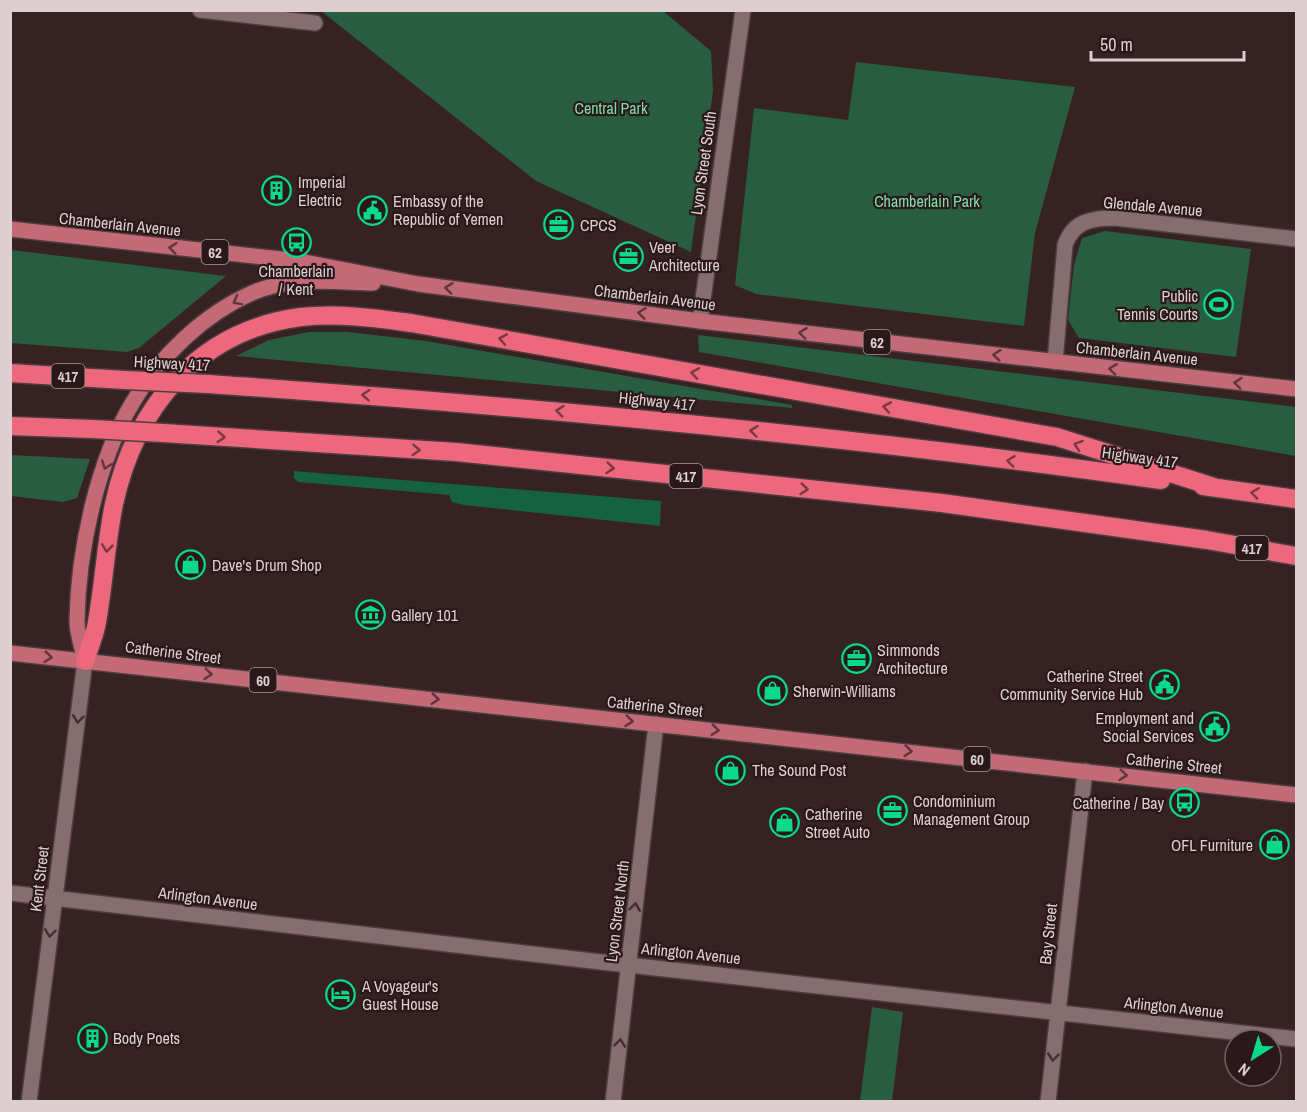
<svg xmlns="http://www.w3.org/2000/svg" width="1307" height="1112" font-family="'Archivo Narrow',sans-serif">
	<rect width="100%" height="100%" fill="#362123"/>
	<path fill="#285d41" d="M321 11H663L711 51 713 91 691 252 536 181Z
		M856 62 1075 87 1035 233 1024 326 756 294 735 285 754 108 848 120Z
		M1105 231 1251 249 1236 357 1079 338 1068 320 1074 264 1082 238Z
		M11 250 226 276 139 348 127 352 11 343Z
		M309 332H348L426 341 792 405V408L236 356 269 340Z
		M698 335 1296 407V456L699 352Z
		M11 455 90 459 77 498 63 502 11 496Z
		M872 1007 903 1012 892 1101H860Z"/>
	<path fill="#16613f" d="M294 471 661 501 660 526 464 505 452 502 449 495 298 482 294 478Z"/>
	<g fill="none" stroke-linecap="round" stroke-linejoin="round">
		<defs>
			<path id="minor" d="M200 10 315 23
				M700 321 743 10
				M1055 362 1065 245C1073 221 1092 218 1115 218L1296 239
				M10 893 601 962 1296 1039
				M1048 1102 1085 771"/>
			<path id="secondary" d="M29 1102 85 661
				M613 1102 656 724"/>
			<path id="primary" d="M10 229 299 261 418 284 700 321 1296 389
				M10 653 1296 795
				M85 661C82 648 77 633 77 621 78 552 97 461 133 402 159 357 204 314 252 293 290 276 332 282 373 283"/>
			<path id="motorway" d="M10 373 125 380
				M208 384C526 406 844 435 1161 480
				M10 426 92 429
				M163 433 456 452 942 503 1207 540 1296 556
				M1203 486 1296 499
				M85 661C89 648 95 635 97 622 104 582 106 543 114 504 135 407 199 330 301 317 338 313 375 318 411 323L1057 437 1214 487"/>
		</defs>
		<use href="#minor" stroke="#4e3d40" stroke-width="18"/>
		<use href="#secondary" stroke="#4e3d40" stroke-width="18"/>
		<use href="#primary" stroke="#4e3d40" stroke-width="18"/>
		<use href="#motorway" stroke="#4e3d40" stroke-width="21"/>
		<use href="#minor" stroke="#866d6f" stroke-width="15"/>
		<use href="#secondary" stroke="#866d6f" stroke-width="15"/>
		<use href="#primary" stroke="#c46a77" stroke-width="15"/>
		<use href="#motorway" stroke="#ed687d" stroke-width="18"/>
		<defs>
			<path id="motorway-bridge" d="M125 380 208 384
				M92 429 163 433"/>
		</defs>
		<use href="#motorway-bridge" stroke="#4e3d40" stroke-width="21" stroke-linecap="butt"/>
		<use href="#motorway-bridge" stroke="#ed687d" stroke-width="18"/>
	</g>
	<defs><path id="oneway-chevron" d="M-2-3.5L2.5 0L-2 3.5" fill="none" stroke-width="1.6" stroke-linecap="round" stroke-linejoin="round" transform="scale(1.5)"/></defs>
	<g stroke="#61353b">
		<use href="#oneway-chevron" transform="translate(173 248) rotate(-174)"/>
		<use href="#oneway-chevron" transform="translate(449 288) rotate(-173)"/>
		<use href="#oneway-chevron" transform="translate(237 301) rotate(151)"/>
		<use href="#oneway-chevron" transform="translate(642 313) rotate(-173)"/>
		<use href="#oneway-chevron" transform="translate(803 333) rotate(-173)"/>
		<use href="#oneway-chevron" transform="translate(997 355) rotate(-173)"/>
		<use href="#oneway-chevron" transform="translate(1113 369) rotate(-173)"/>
		<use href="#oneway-chevron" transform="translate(1238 383) rotate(-174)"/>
		<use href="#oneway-chevron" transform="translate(106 465) rotate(110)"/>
		<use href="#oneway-chevron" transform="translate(48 657) rotate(6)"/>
		<use href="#oneway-chevron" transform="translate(208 674) rotate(6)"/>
		<use href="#oneway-chevron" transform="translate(435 699) rotate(6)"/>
		<use href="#oneway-chevron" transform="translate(629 721) rotate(6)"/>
		<use href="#oneway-chevron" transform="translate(715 730) rotate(6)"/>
		<use href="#oneway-chevron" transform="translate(908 751) rotate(6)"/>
		<use href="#oneway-chevron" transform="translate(1123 775) rotate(6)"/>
	</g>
	<g stroke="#793842">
		<use href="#oneway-chevron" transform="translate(503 339) rotate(-170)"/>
		<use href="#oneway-chevron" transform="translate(695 373) rotate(-170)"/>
		<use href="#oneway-chevron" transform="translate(366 395) rotate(-176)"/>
		<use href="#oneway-chevron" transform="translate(887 407) rotate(-170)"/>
		<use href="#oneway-chevron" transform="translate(560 411) rotate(-174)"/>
		<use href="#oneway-chevron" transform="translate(754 431) rotate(-174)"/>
		<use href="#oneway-chevron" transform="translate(221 437) rotate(4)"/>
		<use href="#oneway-chevron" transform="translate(1078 445) rotate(-161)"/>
		<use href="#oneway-chevron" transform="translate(416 450) rotate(4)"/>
		<use href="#oneway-chevron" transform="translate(1011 461) rotate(-173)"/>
		<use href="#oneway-chevron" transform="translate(610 468) rotate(6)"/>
		<use href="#oneway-chevron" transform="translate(804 489) rotate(6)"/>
		<use href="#oneway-chevron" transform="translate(1255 493) rotate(-172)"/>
		<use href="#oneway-chevron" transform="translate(107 548) rotate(97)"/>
	</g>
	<g stroke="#422d2f">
		<use href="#oneway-chevron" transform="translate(78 719) rotate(97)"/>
		<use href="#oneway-chevron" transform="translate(635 907) rotate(-83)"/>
		<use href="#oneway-chevron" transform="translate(50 933) rotate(97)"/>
		<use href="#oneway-chevron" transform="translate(620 1043) rotate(-84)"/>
		<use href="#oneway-chevron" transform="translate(1053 1057) rotate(96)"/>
	</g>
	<defs>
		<symbol id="building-ring" viewBox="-11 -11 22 22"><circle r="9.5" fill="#2b181a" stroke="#08d98b" stroke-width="1.5"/><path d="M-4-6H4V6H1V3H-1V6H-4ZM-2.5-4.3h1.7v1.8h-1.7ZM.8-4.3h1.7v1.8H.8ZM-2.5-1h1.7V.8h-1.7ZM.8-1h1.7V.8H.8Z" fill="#08d98b"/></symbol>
		<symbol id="civic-ring" viewBox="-11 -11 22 22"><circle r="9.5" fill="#2b181a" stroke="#08d98b" stroke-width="1.5"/><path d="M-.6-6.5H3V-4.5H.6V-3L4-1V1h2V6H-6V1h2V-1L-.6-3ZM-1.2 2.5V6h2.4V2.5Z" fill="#08d98b"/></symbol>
		<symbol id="office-ring" viewBox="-11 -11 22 22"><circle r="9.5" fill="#2b181a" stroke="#08d98b" stroke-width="1.5"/><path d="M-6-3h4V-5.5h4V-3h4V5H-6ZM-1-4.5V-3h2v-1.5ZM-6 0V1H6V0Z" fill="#08d98b"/></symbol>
		<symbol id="bus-ring" viewBox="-11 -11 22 22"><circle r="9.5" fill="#2b181a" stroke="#08d98b" stroke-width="1.5"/><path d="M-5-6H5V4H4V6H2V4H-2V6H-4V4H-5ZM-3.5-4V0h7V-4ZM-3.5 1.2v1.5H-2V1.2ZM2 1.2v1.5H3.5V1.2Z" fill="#08d98b"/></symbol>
		<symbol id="stadium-ring" viewBox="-11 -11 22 22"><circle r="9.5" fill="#2b181a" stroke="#08d98b" stroke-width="1.5"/><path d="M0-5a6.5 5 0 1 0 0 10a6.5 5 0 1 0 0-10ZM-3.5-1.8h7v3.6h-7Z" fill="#08d98b"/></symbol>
		<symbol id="shop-ring" viewBox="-11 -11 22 22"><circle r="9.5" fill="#2b181a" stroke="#08d98b" stroke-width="1.5"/><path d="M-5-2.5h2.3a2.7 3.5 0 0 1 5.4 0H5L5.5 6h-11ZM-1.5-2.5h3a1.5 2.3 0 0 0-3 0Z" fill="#08d98b"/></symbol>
		<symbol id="museum-ring" viewBox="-11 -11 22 22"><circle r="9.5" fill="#2b181a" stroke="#08d98b" stroke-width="1.5"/><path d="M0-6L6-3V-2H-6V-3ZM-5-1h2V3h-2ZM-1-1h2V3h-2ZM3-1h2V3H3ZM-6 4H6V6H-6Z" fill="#08d98b"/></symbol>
		<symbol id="hotel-ring" viewBox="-11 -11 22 22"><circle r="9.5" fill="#2b181a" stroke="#08d98b" stroke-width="1.5"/><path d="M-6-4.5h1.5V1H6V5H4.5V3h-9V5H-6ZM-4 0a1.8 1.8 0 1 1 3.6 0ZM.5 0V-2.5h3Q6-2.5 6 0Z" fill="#08d98b"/></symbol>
	</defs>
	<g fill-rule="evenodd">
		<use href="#building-ring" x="260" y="174" width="33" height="33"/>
		<use href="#civic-ring" x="356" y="194" width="33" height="33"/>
		<use href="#office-ring" x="542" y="208" width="33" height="33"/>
		<use href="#bus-ring" x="280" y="226" width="33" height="33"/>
		<use href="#office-ring" x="612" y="240" width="33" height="33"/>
		<use href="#stadium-ring" x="1202" y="288" width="33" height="33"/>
		<use href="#shop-ring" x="174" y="548" width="33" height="33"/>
		<use href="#museum-ring" x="354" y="598" width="33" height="33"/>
		<use href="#office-ring" x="840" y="642" width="33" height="33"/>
		<use href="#civic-ring" x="1148" y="668" width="33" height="33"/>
		<use href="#shop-ring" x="756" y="674" width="33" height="33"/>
		<use href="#civic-ring" x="1198" y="710" width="33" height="33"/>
		<use href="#shop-ring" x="714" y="754" width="33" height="33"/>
		<use href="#bus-ring" x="1168" y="786" width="33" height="33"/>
		<use href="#office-ring" x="876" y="794" width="33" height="33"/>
		<use href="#shop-ring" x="768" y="806" width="33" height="33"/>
		<use href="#shop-ring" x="1258" y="828" width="33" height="33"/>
		<use href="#hotel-ring" x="324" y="978" width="33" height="33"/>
		<use href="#building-ring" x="76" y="1022" width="33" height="33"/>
	</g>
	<g text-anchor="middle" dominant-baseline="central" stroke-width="4.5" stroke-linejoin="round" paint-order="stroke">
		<g fill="#2b181a" stroke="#a89899" stroke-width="1.5">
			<rect x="201.5" y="240" width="27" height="24" rx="4.5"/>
			<rect x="863.5" y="330" width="27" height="24" rx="4.5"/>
			<rect x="51.5" y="364" width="33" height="24" rx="4.5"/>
			<rect x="669.5" y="464" width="33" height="24" rx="4.5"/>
			<rect x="1235.5" y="536" width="33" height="24" rx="4.5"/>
			<rect x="249.5" y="668" width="27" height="24" rx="4.5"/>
			<rect x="963.5" y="747" width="27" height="24" rx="4.5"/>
		</g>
		<g font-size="15" font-weight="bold" fill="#ddcfd0">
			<text x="215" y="252">62</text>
			<text x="877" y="342">62</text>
			<text x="68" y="376">417</text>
			<text x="686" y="476">417</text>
			<text x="1252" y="548">417</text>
			<text x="263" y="680">60</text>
			<text x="977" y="759">60</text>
		</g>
		<g font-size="16" fill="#7cdfa9" stroke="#2b181a">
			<text x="611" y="108">Central Park</text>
			<text x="927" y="201">Chamberlain Park</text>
		</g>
		<g font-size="16" fill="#ddcfd0" stroke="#2b181a">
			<text transform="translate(703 163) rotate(-82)">Lyon Street South</text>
			<text transform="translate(1153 206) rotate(5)">Glendale Avenue</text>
			<text transform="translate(120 224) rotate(6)">Chamberlain Avenue</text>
			<text transform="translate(655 297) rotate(7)">Chamberlain Avenue</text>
			<text transform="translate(1137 353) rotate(6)">Chamberlain Avenue</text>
			<text transform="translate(172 363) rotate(3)">Highway 417</text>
			<text transform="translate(657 401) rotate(6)">Highway 417</text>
			<text transform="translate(1140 457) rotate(8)">Highway 417</text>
			<text transform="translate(173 652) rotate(7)">Catherine Street</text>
			<text transform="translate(655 706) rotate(6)">Catherine Street</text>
			<text transform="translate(1174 763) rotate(6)">Catherine Street</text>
			<text transform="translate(39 879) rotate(-83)">Kent Street</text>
			<text transform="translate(208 898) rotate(7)">Arlington Avenue</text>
			<text transform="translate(617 911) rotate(-83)">Lyon Street North</text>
			<text transform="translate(1048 934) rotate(-84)">Bay Street</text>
			<text transform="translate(691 953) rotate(6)">Arlington Avenue</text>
			<text transform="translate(1174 1007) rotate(6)">Arlington Avenue</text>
		</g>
		<g font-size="16" fill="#ddcfd0" stroke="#2b181a" text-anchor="start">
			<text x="298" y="182">Imperial<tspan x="298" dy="18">Electric</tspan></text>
			<text x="393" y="201">Embassy of the<tspan x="393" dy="18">Republic of Yemen</tspan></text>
			<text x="580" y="225">CPCS</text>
			<text x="649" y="247">Veer<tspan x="649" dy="18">Architecture</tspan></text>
			<text x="296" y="271" text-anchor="middle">Chamberlain<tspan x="296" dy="18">/ Kent</tspan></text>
			<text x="1198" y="296" text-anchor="end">Public<tspan x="1198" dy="18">Tennis Courts</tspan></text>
			<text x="212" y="565">Dave's Drum Shop</text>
			<text x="391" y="615">Gallery 101</text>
			<text x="877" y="650">Simmonds<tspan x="877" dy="18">Architecture</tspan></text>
			<text x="1143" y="676" text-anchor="end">Catherine Street<tspan x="1143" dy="18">Community Service Hub</tspan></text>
			<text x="793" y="691">Sherwin-Williams</text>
			<text x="1194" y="718" text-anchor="end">Employment and<tspan x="1194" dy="18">Social Services</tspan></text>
			<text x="752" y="770">The Sound Post</text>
			<text x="913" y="801">Condominium<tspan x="913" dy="18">Management Group</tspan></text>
			<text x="1164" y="803" text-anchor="end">Catherine / Bay</text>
			<text x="805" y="814">Catherine<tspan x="805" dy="18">Street Auto</tspan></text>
			<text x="1253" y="845" text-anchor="end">OFL Furniture</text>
			<text x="362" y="986">A Voyageur's<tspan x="362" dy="18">Guest House</tspan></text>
			<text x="113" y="1038">Body Poets</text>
		</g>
	</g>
	<rect width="1307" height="1112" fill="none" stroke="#ddcfd0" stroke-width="24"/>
	<g transform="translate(1253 1058) rotate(217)"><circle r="28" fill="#2b181a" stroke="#726163" stroke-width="1.5"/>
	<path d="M0-4.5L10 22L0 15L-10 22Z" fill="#08d98b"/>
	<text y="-9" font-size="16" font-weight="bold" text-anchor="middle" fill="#ddcfd0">N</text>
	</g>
	<path d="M1091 51v9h153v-9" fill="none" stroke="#ddcfd0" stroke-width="3"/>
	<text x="1100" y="51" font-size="18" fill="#ddcfd0" stroke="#2b181a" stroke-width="4.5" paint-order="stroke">50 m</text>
</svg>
